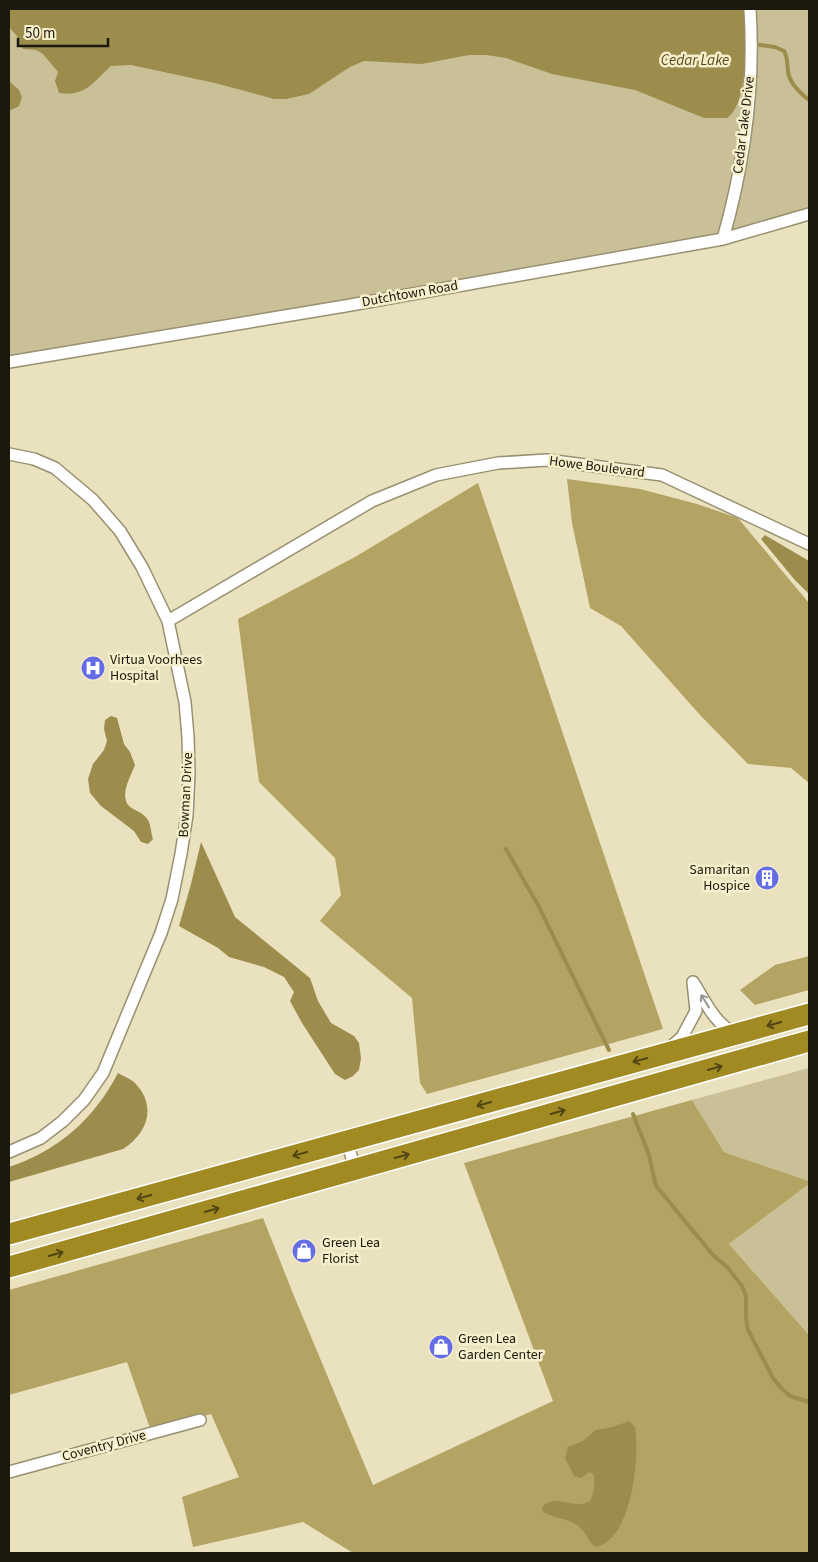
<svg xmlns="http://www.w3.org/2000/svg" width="818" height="1562" font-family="'Source Sans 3',sans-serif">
	<rect width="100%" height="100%" fill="#eae1bf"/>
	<path fill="#cac098" d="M9 9H808L809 214 723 239 9 362Z
		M809 1068V1181L724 1152 692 1100Z
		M809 1184V1335L729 1244Z"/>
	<path fill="#b4a464" d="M567 479 640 489 697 504 738 518 809 603V783L791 768 748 764 700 715 621 626 590 608 572 523Z
		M478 483 663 1029 427 1094 420 1083 412 998 320 921 341 895 335 858 259 782 238 619 355 557Z
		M809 956V990L755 1005 740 990 775 965Z
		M692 1100 724 1152 809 1181V1184L729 1244 809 1335V1553H353L303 1522 193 1547 182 1497 239 1477 211 1414 151 1431 127 1362 9 1395V1290L263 1218 294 1296 373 1485 553 1401 464 1163Z"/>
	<path fill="#9c8d4d" d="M9 9H746C746 33 749 104 727 118H704L635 90 552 74 506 58 486 55H469L422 64 364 61 350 67 309 94 286 99H274L215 83 131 65 111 66C93 82 86 97 59 93L55 81 58 72 43 54 36 50 23 49 18 42 17 36 9 27Z
		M9 81 19 90 22 97 19 106 9 111Z
		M765 535 809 561V594L794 579 761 539Z
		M111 716 117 718 124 744 130 752 135 765C131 776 119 795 129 806 135 811 143 812 148 820 151 825 151 833 153 839L148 844 141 842 134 831 101 806 90 793 88 779 93 764 104 750 107 741 104 729 105 720Z
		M201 842 235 917 310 978 318 1001 331 1023 354 1036 359 1043 361 1058 359 1070 353 1076 345 1080 335 1074 302 1023 290 1001 294 992 284 977 264 967 229 957 218 948 179 926 191 884Z
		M118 1073C123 1076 131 1079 135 1083 157 1106 148 1133 123 1149L9 1182V1167C58 1151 94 1119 118 1073Z
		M629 1421 635 1427C640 1457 632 1541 595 1547 588 1541 585 1530 577 1525 567 1518 554 1518 543 1512L542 1507C557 1492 571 1511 590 1501 594 1493 596 1482 593 1474L589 1472 581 1478 574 1476 565 1458 568 1447 583 1441 596 1430 613 1427Z"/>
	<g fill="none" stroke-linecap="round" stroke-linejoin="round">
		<path stroke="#9c8d4d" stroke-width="4" d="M753 44 775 47 784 51C788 58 787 63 788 71 789 83 800 93 809 100
			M506 849 539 907 609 1050
			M633 1114 649 1155 655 1182 657 1187 713 1255 728 1268 742 1286 746 1296V1318L748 1330 773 1378 782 1389 790 1396 809 1402"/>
		<defs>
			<path id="street" d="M723 239C744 165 755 86 750 9
				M9 362 345 306 723 239 809 214
				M9 454 34 459 55 468 93 500 120 531 142 567 168 621 185 702 188 737 189 772 187 815 181 854 172 899 161 933 103 1073 84 1100 63 1121 41 1138 9 1152
				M168 621 372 501 436 475 498 463 547 460 662 475 809 544
				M671 1047 682 1037 696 1011 693 982C704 999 716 1027 737 1034
				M347 1141 355 1169
				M9 1472 200 1420"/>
			<path id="highway" d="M9 1234 809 1014
				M9 1267 809 1041"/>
		</defs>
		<use href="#street" stroke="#989070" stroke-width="14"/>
		<use href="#highway" stroke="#fff" stroke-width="24"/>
		<use href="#street" stroke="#fff" stroke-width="11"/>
		<use href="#highway" stroke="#a18a21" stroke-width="21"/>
	</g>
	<defs><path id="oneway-shaft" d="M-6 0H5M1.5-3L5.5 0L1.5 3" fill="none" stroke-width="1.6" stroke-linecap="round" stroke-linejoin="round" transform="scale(1.25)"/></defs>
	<use stroke="#989792" href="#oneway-shaft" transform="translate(705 1001) rotate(-122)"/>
	<g stroke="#514614">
		<use href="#oneway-shaft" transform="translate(774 1024) rotate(164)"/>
		<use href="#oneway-shaft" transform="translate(640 1060) rotate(164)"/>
		<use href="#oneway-shaft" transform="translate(715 1068) rotate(-16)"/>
		<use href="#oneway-shaft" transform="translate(484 1104) rotate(164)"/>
		<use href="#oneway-shaft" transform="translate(558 1112) rotate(-16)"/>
		<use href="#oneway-shaft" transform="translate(300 1154) rotate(165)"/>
		<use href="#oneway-shaft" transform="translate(402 1156) rotate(-15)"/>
		<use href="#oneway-shaft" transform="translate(144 1197) rotate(165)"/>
		<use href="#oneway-shaft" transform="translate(212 1210) rotate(-16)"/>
		<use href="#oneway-shaft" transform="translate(56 1254) rotate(-16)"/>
	</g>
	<defs>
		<symbol id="hospital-disc" viewBox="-11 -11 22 22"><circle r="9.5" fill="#646de6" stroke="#f7efcc"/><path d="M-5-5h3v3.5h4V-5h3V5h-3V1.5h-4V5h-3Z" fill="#fff"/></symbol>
		<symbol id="building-disc" viewBox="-11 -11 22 22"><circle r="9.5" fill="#646de6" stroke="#f7efcc"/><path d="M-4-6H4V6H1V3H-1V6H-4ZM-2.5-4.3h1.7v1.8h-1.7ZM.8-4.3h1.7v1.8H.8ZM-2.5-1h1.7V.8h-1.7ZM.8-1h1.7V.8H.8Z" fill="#fff"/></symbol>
		<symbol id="shop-disc" viewBox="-11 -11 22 22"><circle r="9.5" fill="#646de6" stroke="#f7efcc"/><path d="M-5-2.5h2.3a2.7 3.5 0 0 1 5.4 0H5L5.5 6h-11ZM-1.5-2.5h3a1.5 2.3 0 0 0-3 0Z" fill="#fff"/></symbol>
	</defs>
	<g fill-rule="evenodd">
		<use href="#hospital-disc" x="79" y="654" width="28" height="28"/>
		<use href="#building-disc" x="753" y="864" width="28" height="28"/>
		<use href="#shop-disc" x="290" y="1237" width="28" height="28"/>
		<use href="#shop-disc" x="427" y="1333" width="28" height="28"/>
	</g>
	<g text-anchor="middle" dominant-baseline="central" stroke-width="5" stroke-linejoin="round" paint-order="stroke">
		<g font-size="14" fill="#1b180c" stroke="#f7efcc">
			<text transform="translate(744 125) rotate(-83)">Cedar Lake Drive</text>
			<text transform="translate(410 294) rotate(-10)">Dutchtown Road</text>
			<text transform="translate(597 467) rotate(7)">Howe Boulevard</text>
			<text transform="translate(186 795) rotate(-87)">Bowman Drive</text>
			<text transform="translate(104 1446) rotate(-15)">Coventry Drive</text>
		</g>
		<g font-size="14" fill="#1b180c" stroke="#f7efcc" text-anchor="start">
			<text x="110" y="660">Virtua Voorhees<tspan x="110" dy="16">Hospital</tspan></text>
			<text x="750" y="870" text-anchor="end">Samaritan<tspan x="750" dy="16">Hospice</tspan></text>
			<text x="322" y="1243">Green Lea<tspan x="322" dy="16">Florist</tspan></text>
			<text x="458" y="1339">Green Lea<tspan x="458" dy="16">Garden Center</tspan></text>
		</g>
		<g font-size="15" font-style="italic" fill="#584c1a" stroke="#f7efcc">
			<text x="695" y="60">Cedar Lake</text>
		</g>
	</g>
	<rect width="818" height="1562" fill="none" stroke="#1b180c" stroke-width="20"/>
	<path d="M18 38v8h90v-8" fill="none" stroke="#1b180c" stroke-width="2.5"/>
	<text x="25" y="38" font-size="15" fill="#1b180c" stroke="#f7efcc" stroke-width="4" paint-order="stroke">50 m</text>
</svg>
